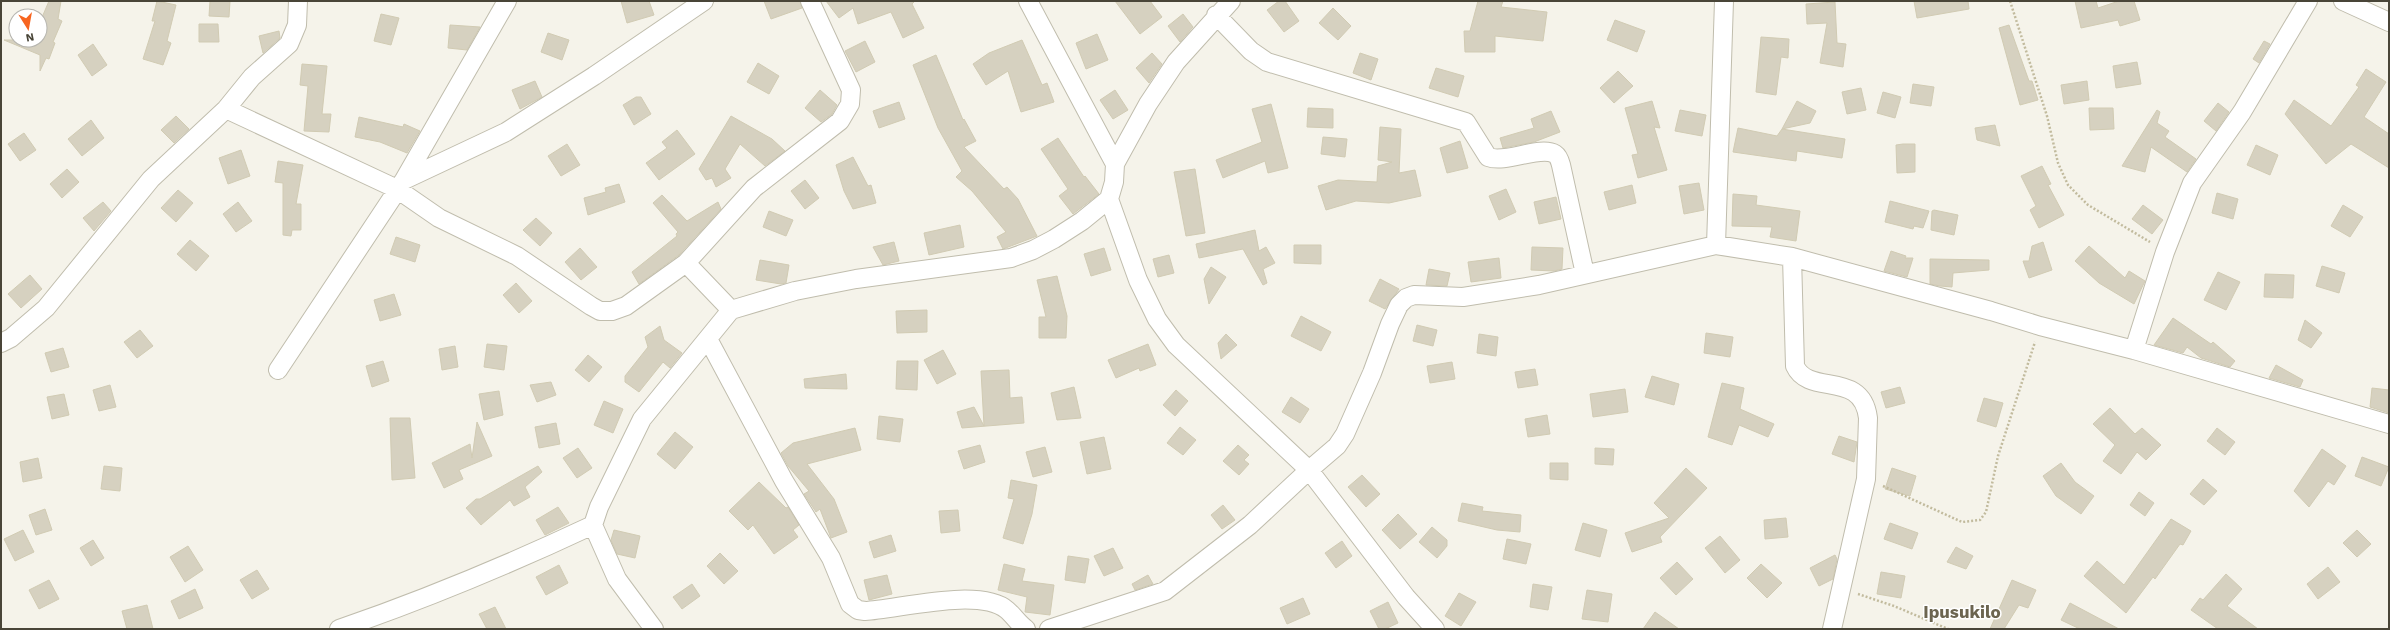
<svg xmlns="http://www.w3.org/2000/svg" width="2390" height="630" font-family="'Work Sans',sans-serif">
	<rect width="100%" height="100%" fill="#f5f3ea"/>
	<path fill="#d6d1c0" stroke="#d1cbb3" d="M49 1H61L58 19 62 21 53 42 55 43 49 59 46 58 40 71V55L4 40H40V22Z
		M157 1 176 5 167 41 171 43 163 65 143 59 155 21H152Z
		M210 1H230L229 17 209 16Z
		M621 1H649L654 15 627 23Z
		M764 1H800L802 8 771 19Z
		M826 1H915L912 4 924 28 903 38 891 12 858 24 853 8 839 18Z
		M1115 1H1150L1162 17 1140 34Z
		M1279 1H1285L1299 21 1284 32 1267 10Z
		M1478 1H1503L1501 7 1547 12 1543 41 1495 36V52H1465L1464 31H1470Z
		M1914 1H1968L1969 9 1917 18Z
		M2075 1H2096L2098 8 2119 1H2134L2140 20 2120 26 2118 20 2081 28Z
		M1835 2 1837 43 1846 44 1843 67 1820 63 1827 23 1807 24 1806 4Z
		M1333 8 1351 26 1338 40 1319 23Z
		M381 14 399 18 391 45 374 41Z
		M1183 14 1193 27 1180 42 1168 26Z
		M1615 20 1645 31 1637 52 1607 40Z
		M199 24H218L219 42H199Z
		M450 25 480 27 467 50 448 48Z
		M2009 25 2029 81H2032L2038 100 2020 105 1999 28Z
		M279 31 280 38 263 53 259 36Z
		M548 33 569 40 562 60 541 52Z
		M1097 34 1108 60 1086 69 1076 43Z
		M1761 37 1789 39 1788 58 1781 57 1776 95 1756 92Z
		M1022 40 1042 85 1047 83 1054 102 1021 112 1008 71 986 85 973 64 989 53Z
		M865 41 875 62 856 72 845 51Z
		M2264 41 2270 44 2259 63 2253 59Z
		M93 44 107 65 92 76 78 55Z
		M1152 53 1162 64 1149 83 1136 68Z
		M1360 53 1378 59 1371 80 1353 73Z
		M936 55 963 120 964 119 976 141 964 147 1004 189 1007 187 1018 199 1037 236 1003 249 997 237 1006 232 972 191 956 177 962 171 938 128 913 65Z
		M2137 62 2141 84 2116 88 2113 66Z
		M758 63 779 76 769 94 747 82Z
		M302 64 327 66 322 114H331L329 132 304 131 308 86 300 85Z
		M1436 68 1464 76 1458 97 1429 88Z
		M2366 69 2386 82 2364 117 2389 134V168L2351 144 2326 164 2285 114 2294 100 2331 126 2359 87 2356 85Z
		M1618 71 1633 86 1614 103 1600 88Z
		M535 81 542 97 520 109 512 90Z
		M2087 81 2089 100 2064 104 2061 85Z
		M1913 84 1934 87 1931 106 1910 103Z
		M1861 88 1866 110 1847 114 1842 92Z
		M820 90 837 105 832 114 821 122 805 108Z
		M1115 90 1128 110 1113 119 1100 100Z
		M1883 92 1901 97 1895 118 1877 113Z
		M636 97H641L651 114 634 125 623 105Z
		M1652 101 1660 128 1654 127 1667 170 1638 178 1632 155 1638 154 1625 108Z
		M1797 101 1816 111 1810 123 1782 129Z
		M899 102 905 119 879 128 873 111Z
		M2218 103 2229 112 2216 131 2204 121Z
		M1271 104 1288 168 1268 173 1265 161 1223 178 1216 160 1262 142 1252 109Z
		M1308 108 1333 109V128L1307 127Z
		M2089 108H2113L2114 129 2090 130Z
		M1680 110 1706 115 1702 136 1675 131Z
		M2157 110 2160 112 2157 123 2169 131 2165 137 2196 159 2187 172 2151 147 2145 172 2122 166Z
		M1551 111 1560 132 1534 142 1503 148 1500 138 1534 128 1531 119Z
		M176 116 189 129 174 143 161 130Z
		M731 116 772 139 785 151 765 166 740 144 725 169 731 178 716 187 712 178 706 180 699 169Z
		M359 117 403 127 404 124 420 131 407 153 380 142 355 137Z
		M91 120 104 138 82 156 68 139Z
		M1995 125 2000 146 1977 140 1975 128Z
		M1380 127 1401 129 1399 173 1415 170 1421 196 1389 203 1356 201 1326 210 1318 186 1338 180 1377 182 1378 166 1392 162 1378 160Z
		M1738 128 1777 136 1782 129 1845 139 1842 158 1797 151 1796 161 1733 152Z
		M677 130 695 154 659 180 646 163 667 148 662 142Z
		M24 133 36 150 20 161 8 144Z
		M1323 137 1347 139 1345 157 1321 154Z
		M1058 138 1084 177 1085 176 1099 194 1073 214 1059 196 1068 189 1041 149Z
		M1460 141 1468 168 1447 173 1440 148Z
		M567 144 580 165 561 176 548 156Z
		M1903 144H1915V172L1897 173 1896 145Z
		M2256 145 2278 155 2270 175 2247 165Z
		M241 150 250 176 228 184 219 158Z
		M853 157 868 186 871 185 876 203 853 209 844 191 836 165Z
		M278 161 303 165 296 204H301V230H292L291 236 283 235V183L275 182Z
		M2042 166 2051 184 2048 185 2064 215 2039 228 2030 210 2036 206 2021 176Z
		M67 169 79 182 62 198 50 184Z
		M1195 169 1205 233 1186 236 1174 172Z
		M805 180 819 198 805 209 791 191Z
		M1699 183 1704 210 1684 214 1679 186Z
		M619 184 625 202 588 215 584 198 606 192 605 188Z
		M1632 185 1636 203 1609 210 1604 192Z
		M1506 189 1516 212 1499 220 1489 196Z
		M178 190 193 203 176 222 161 208Z
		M2217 193 2238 199 2233 219 2212 213Z
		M1733 194 1757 196 1756 205 1800 211 1796 241 1770 237 1772 227 1732 226Z
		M662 195 687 221 718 202 721 209 679 255 639 284 632 272 677 236 676 234 678 232 653 203Z
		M1556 197 1561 219 1539 224 1534 202Z
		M1890 201 1929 211 1923 228 1914 226 1913 229 1885 222Z
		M103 202 111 211 94 231 83 218Z
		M238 202 252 221 236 232 223 214Z
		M2143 205 2163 220 2152 234 2132 219Z
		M2343 205 2363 217 2350 237 2331 226Z
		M1934 210 1958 215 1954 235 1931 230 1932 211Z
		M769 211 793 220 786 236 763 227Z
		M536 218 552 233 540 246 523 230Z
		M960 225 964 247 929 255 924 233Z
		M1255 230 1259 251 1266 247 1275 263 1263 269 1267 283 1263 285 1243 249 1199 258 1196 244Z
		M396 237 420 245 415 262 390 254Z
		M190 240 209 256 196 271 177 254Z
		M894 242 899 261 883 265 873 247Z
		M2043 242 2052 270 2029 278 2023 261H2029L2032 246Z
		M1294 245H1321V264L1294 263Z
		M2089 246 2125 278 2129 271 2145 281 2134 304 2099 283 2075 261Z
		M1532 247 1563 248 1562 269 1554 271 1531 270Z
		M580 248 597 267 581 280 565 262Z
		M1104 248 1111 270 1091 276 1084 254Z
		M1891 251 1906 256 1905 258H1913L1907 277 1884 271Z
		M1169 255 1174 273 1158 277 1153 259Z
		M1499 258 1501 278 1471 282 1468 262Z
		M1930 259 1989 260V270L1953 273 1952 287 1940 286 1930 284Z
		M760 260 789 265 786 283 781 284 756 280Z
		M2322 266 2345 273 2339 293 2316 286Z
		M1211 267 1226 277 1209 304 1204 279Z
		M1429 269 1450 273 1447 286 1426 285Z
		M2218 272 2240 282 2226 310 2204 300Z
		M2265 274 2294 275 2293 298 2264 297Z
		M30 275 42 289 21 308 8 294Z
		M1057 276 1067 316 1066 338H1039V317H1046L1037 280Z
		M1380 279 1399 289 1385 309 1369 301Z
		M516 283 532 301 519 313 503 295Z
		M394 294 401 315 380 321 374 300Z
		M927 310V332L897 333 896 311Z
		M1301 316 1331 332 1321 351 1291 336Z
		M2173 318 2211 344 2213 342 2235 361 2230 367 2201 358 2187 347 2183 353 2154 345Z
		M2305 320 2322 333 2311 348 2298 340Z
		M1417 325 1437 330 1433 346 1413 341Z
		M660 326 664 340 682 353 670 368 663 362 639 392 625 382V376L648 347 645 337Z
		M140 330 153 346 137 358 124 342Z
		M1706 333 1733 337 1730 357 1704 353Z
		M1226 334 1237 345 1221 359 1218 343Z
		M1479 334 1498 337 1496 356 1477 353Z
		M487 344 507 346 504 370 484 367Z
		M1148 344 1156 365 1140 371 1139 368 1116 378 1108 360Z
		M455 346 458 367 442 370 439 349Z
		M63 348 69 367 51 372 45 353Z
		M943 350 956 374 937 384 924 360Z
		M588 355 602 367 589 382 575 370Z
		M383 361 389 381 372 387 366 366Z
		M897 361H918L917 390 896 389Z
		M1452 362 1455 379 1430 383 1427 366Z
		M2276 365 2303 380 2300 387 2269 378Z
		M1535 369 1538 385 1518 388 1515 372Z
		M1009 370 1010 398 1022 397 1024 423 962 428 957 412 974 407 984 426 981 371Z
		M846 374 847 389 805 388 804 379Z
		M1652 376 1679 384 1674 405 1645 397Z
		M551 382 556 395 537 402 530 385Z
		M1722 383 1744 388 1740 409 1774 424 1768 437 1739 425 1732 445 1708 437Z
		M110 385 116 407 99 411 93 390Z
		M1074 387 1081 418 1057 420 1051 393Z
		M1900 387 1905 403 1886 408 1881 392Z
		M2372 388 2389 390V413L2370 407Z
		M1625 389 1628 412 1593 417 1590 394Z
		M1176 390 1188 401 1175 416 1163 405Z
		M499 391 503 415 484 420 479 394Z
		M64 394 69 415 52 419 47 397Z
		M1291 397 1309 409 1300 423 1282 412Z
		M1984 398 2003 403 1996 427 1977 421Z
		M604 401 623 409 613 433 594 425Z
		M2110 408 2135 434 2142 428 2161 445 2146 460 2137 452 2121 474 2103 461 2115 445 2093 424Z
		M1547 415 1550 434 1528 437 1525 419Z
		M879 416 903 419 900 442 877 439Z
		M390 418H410L415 478 392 480Z
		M477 422 492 456 459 470 463 479 444 488 432 463 470 444 472 458Z
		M556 423 560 444 539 448 535 427Z
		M1180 427 1196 440 1183 455 1167 443Z
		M855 428 861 450 807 464 834 499 847 532 831 538 820 509 816 512 804 494 809 491 788 466 781 453 793 443Z
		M2217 428 2235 442 2225 455 2207 441Z
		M675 432 693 447 675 469 657 454Z
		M1839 436 1857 442 1854 462 1832 454Z
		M1104 437 1111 469 1087 474 1080 442Z
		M980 445 985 462 964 469 958 451Z
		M1238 445 1249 455 1244 460 1249 464 1239 475 1223 461Z
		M1045 447 1052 472 1033 477 1026 452Z
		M578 448 592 468 577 478 563 458Z
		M1595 448 1614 449 1613 465 1595 464Z
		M2322 449 2346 466 2334 485 2328 481 2309 507 2294 491Z
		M2362 457 2389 467 2381 486 2355 476Z
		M38 458 42 478 23 482 20 462Z
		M1550 463H1568V480L1550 479Z
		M2061 463 2075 482 2094 496 2081 514 2056 496 2043 476Z
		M104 466 122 468 120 491 101 489Z
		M538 466 542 472 525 487 530 497 514 506 510 500 481 525 466 508 476 499H480Z
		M1686 468 1707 488 1660 537 1662 542 1632 552 1625 533 1669 518 1654 503Z
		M1892 468 1916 476 1910 496 1885 489Z
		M1362 475 1380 494 1366 507 1348 487Z
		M2203 479 2217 491 2204 505 2190 494Z
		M1011 480 1037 485 1032 514 1023 544 1003 538 1014 499 1008 498Z
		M759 482 786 508 788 507 799 525 793 530 798 537 774 554 753 525 748 530 729 511Z
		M2139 492 2154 503 2145 516 2130 505Z
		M1462 503 1483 507 1482 511 1521 515 1520 532 1497 530 1458 521Z
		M1223 505 1235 520 1222 529 1211 515Z
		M558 507 569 523 545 535 536 520Z
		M45 509 52 530 36 535 29 515Z
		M958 510 960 531 941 533 939 511Z
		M1398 514 1417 534 1400 549 1382 530Z
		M1786 518 1788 537 1765 539 1764 520Z
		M2171 519 2191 531 2183 545 2180 544 2155 579 2153 577 2126 613 2084 576 2097 561 2124 585Z
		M1583 523 1607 530 1600 557 1575 550Z
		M1890 523 1918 533 1912 549 1884 539Z
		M1432 527 1447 540V546L1437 558 1419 542Z
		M23 530 34 552 15 561 4 539Z
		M614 530 640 536 635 558 617 554 611 540Z
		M2357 530 2371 544 2357 557 2343 543Z
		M891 535 896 551 874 558 869 542Z
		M1720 536 1740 560 1725 573 1705 548Z
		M1507 539 1531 544 1526 564 1503 559Z
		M93 540 104 558 91 566 80 548Z
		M1342 541 1352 556 1336 568 1325 553Z
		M188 546 203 570 185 582 170 557Z
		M1956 547 1973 556 1966 569 1947 562Z
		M1113 548 1123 568 1104 576 1094 556Z
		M720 553 738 571 724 584 707 566Z
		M1835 555 1837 559 1833 579 1819 586 1810 568Z
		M1068 556 1089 559 1085 583 1065 580Z
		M1677 562 1693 579 1676 595 1660 578Z
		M1004 564 1025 569 1022 581 1054 585 1050 615 1025 612 1027 597 998 590Z
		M1761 564 1782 583 1767 598 1747 578Z
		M559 565 568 583 546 595 536 577Z
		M2328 567 2340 582 2318 599 2307 584Z
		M257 570 269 589 252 599 240 580Z
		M1881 572 1905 576 1901 598 1877 594Z
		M2226 574 2242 589 2227 606 2258 629H2218L2191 610 2200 598 2203 600Z
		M887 575 892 594 869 600 864 580Z
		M1148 575 1153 584 1135 590 1132 584Z
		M49 580 59 599 39 609 29 590Z
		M2012 580 2036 590 2028 608 2019 605 2004 629H1990Z
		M692 584 700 596 682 609 673 597Z
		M1533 584 1552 587 1548 610 1530 607Z
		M195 589 203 608 179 619 171 601Z
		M1587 590 1612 594 1608 622 1582 619Z
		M1459 593 1476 602 1461 626 1445 616Z
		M1303 598 1310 614 1287 624 1280 608Z
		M1388 602 1398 623 1385 629H1379L1370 611Z
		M2070 603 2119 629H2080L2061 620Z
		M147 605 153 629H127L122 611Z
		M495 607 506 629H487L479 614Z
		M1655 612 1679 629H1643Z"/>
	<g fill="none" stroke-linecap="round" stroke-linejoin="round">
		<defs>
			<path id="minor" d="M1028 1 1115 164
				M2343 1 2389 22
				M1216 15 1251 51 1267 62 1466 122 1488 157C1506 164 1540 145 1555 154 1558 156 1560 161 1561 165L1585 274
				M226 109 397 189 439 218 517 256 591 306 600 311H612L626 306 686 263 754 188 840 121 850 104 851 90 810 1
				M404 180 506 132 594 76 704 1
				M1109 199 1138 280 1157 319 1176 345 1309 470 1337 446 1345 434 1372 373 1390 324 1399 305 1406 298 1414 295 1463 297 1539 285 1716 245 1792 257 1991 311 2040 326 2134 350 2389 424
				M1716 245 1724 1
				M1792 257 1795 366C1809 397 1862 369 1868 418L1866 479 1832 629
				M686 263 731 310
				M708 339 784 481 831 558 850 604 858 610 865 611C899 609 980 587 1007 610 1014 616 1018 623 1026 629
				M1 343 11 338 46 308 151 179 226 109 252 77 289 44 297 25 298 1
				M2134 350 2165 252 2192 183 2242 112 2308 1
				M278 370 404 180 507 1
				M339 629C426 599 510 564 593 525
				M654 629 617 579 593 525 599 507 642 419 731 310 795 291 856 279 1011 258 1033 250 1054 239 1082 221 1109 199 1114 182 1115 164 1148 104 1176 62 1231 1
				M1049 629 1165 591 1250 525 1309 470 1406 597 1435 629"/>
		</defs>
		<use href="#minor" stroke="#c0bdad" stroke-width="20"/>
		<path stroke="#c2bb9e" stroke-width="2.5" stroke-dasharray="2 2" stroke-linecap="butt" d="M2010 1 2047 116 2058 163 2068 185 2088 205 2150 242
			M1883 486 1962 522 1980 520 1986 512 1998 456 2035 342
			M1858 594 1894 606 1948 629"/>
		<use href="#minor" stroke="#fff" stroke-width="18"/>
	</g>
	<g text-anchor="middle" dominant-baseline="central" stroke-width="3" stroke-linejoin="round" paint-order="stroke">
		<g font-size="17" font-weight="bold" fill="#6c6550" stroke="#fff">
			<text x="1962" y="612">Ipusukilo</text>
		</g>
	</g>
	<rect width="2390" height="630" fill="none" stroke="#494538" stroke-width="4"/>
	<g transform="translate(28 28) rotate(169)"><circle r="19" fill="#ffffff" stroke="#b6b5af"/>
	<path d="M0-3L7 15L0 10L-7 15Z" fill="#f76520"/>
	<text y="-6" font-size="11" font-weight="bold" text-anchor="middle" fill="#494538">N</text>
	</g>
</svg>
